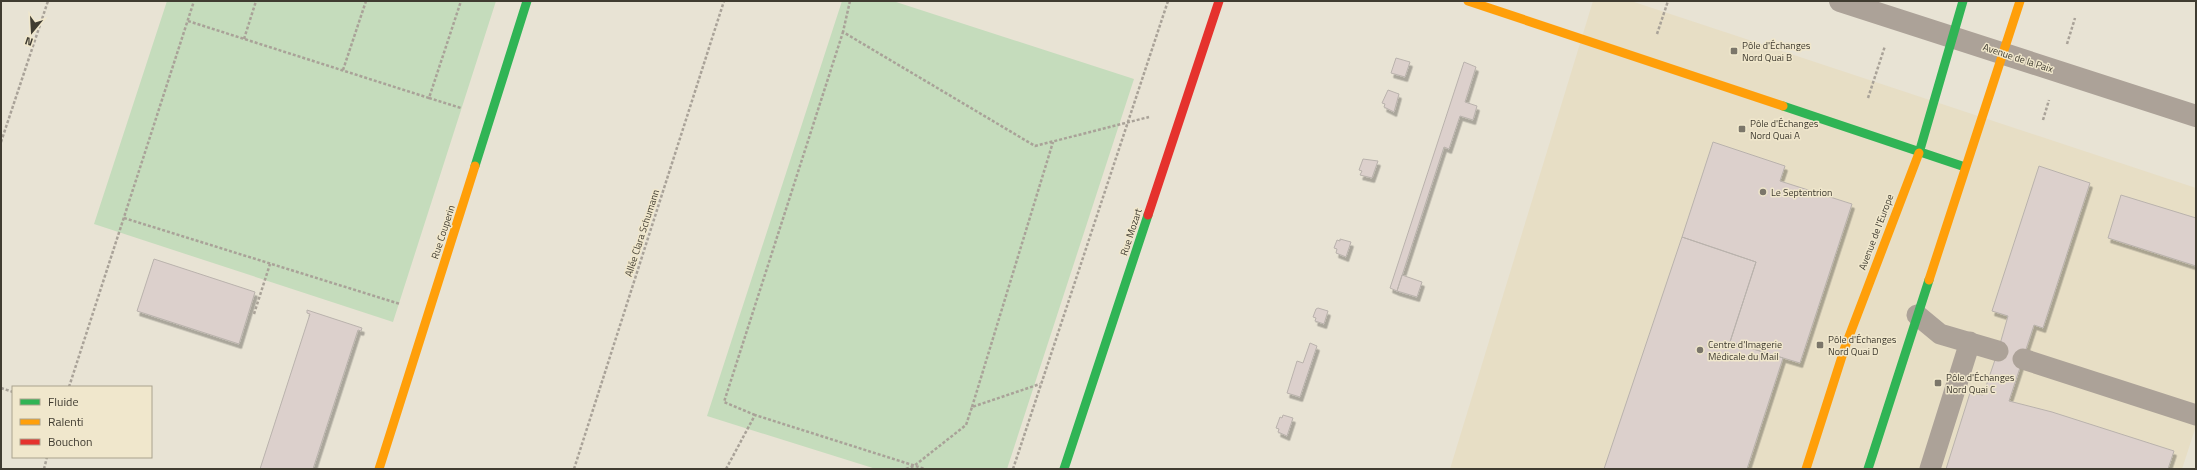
<svg xmlns="http://www.w3.org/2000/svg" width="2197" height="470" font-family="'Titillium Web',sans-serif">
	<defs>
		<filter id="shadow"><feDropShadow dx="2.5" dy="4.5" stdDeviation="0" flood-color="#0004"/></filter>
	</defs>
	<rect width="100%" height="100%" fill="#e8e3d4"/>
	<path fill="#e7dec5" d="M1593 1H1631L2196 188V426L2182 469H1450Z"/>
	<path fill="#c5dcbc" d="M167 1H496L393 322 94 224Z
		M842 1H893L1134 79 1007 469H876L707 416Z"/>
	<path fill="#dcd0cc" stroke="#b9b2ac" filter="url(#shadow)" d="M1396 58 1410 62 1405 77 1391 73Z
		M1464 62 1476 67 1465 102 1477 106 1473 120 1460 116 1449 149 1444 147 1397 291 1390 288Z
		M1388 90 1399 94 1394 112 1384 107 1385 104 1382 103Z
		M1713 142 1785 166 1780 181 1852 204 1800 363 1730 342 1756 262 1682 237Z
		M1363 159 1378 161 1372 178 1360 175 1362 171 1359 170Z
		M2039 166 2090 183 2043 328 2034 325 2009 401 2052 412 2174 451 2168 469H1946L1970 393 1983 395 1998 351 2008 316 1992 311Z
		M2121 195 2196 218V266L2108 238Z
		M1682 237 1756 262 1730 342 1783 358 1747 469H1604Z
		M1340 239 1351 242 1346 257 1336 253 1337 249 1334 248 1337 240 1340 241Z
		M154 259 255 292 239 344 137 311Z
		M1402 275 1422 282 1417 297 1397 291Z
		M1318 308 1328 311 1324 324 1315 321 1316 318 1313 317 1316 309Z
		M307 310 362 328 361 331 358 330 313 469H260L310 314 307 313Z
		M1310 343 1317 346 1300 397 1287 393 1297 361 1303 363Z
		M1283 415 1293 418 1287 436 1278 432 1279 429 1276 428 1280 417 1282 418Z"/>
	<g fill="none" stroke-linecap="round" stroke-linejoin="round">
		<path stroke="#a9a298" stroke-width="2.5" stroke-dasharray="3 2" stroke-linecap="butt" d="M850 1 843 32 1035 146 1149 117
			M188 21 429 98 461 1
			M1657 34 1668 1
			M244 39 256 1
			M2067 44 2075 18
			M343 70 366 1
			M429 98 461 108
			M1868 98 1885 46
			M2043 120 2049 100
			M1 142 48 1
			M124 218 400 304
			M254 314 270 264
			M69 387 194 1
			M1 388 13 392
			M972 407 1053 142
			M755 415 724 402 843 32
			M44 469 47 457
			M574 469 724 1
			M726 469 755 415 925 469
			M906 469 914 466 966 425 972 407 1040 384
			M1013 469 1168 1"/>
		<path stroke="#aca298" stroke-width="21" d="M1917 315 1940 334 1998 351
			M2023 359 2196 415
			M1930 469 1970 342"/>
		<path stroke="#aca298" stroke-width="22" d="M1840 1 2196 116"/>
		<path stroke="#30b455" stroke-width="9" d="M1783 106 1965 167
			M1919 153 1963 1
			M475 166 527 1
			M1064 469 1148 215
			M1868 469 1929 280"/>
		<path stroke="#ff9f0a" stroke-width="9" d="M1468 1 1783 106
			M1929 280 2020 1
			M379 469 475 166
			M1806 469 1845 347 1919 153"/>
		<path stroke="#e5322d" stroke-width="9" d="M1148 215 1219 1"/>
	</g>
	<g fill="#7b766a" stroke="#f0e7cc" stroke-width="1.5">
		<rect x="1730" y="47" width="8" height="8" rx="2"/>
		<rect x="1738" y="125" width="8" height="8" rx="2"/>
		<circle cx="1763" cy="192" r="4"/>
		<rect x="1816" y="341" width="8" height="8" rx="2"/>
		<circle cx="1700" cy="350" r="4"/>
		<rect x="1934" y="379" width="8" height="8" rx="2"/>
	</g>
	<g text-anchor="middle" dominant-baseline="central" stroke-width="3" stroke-linejoin="round" paint-order="stroke">
		<g font-size="10" fill="#403c31" stroke="#f0e7cc" text-anchor="start">
			<text x="1742" y="45">Pôle d'Échanges<tspan x="1742" dy="12">Nord Quai B</tspan></text>
			<text x="1750" y="123">Pôle d'Échanges<tspan x="1750" dy="12">Nord Quai A</tspan></text>
			<text x="1771" y="192">Le Septentrion</text>
			<text x="1828" y="339">Pôle d'Échanges<tspan x="1828" dy="12">Nord Quai D</tspan></text>
			<text x="1708" y="344">Centre d'Imagerie<tspan x="1708" dy="12">Médicale du Mail</tspan></text>
			<text x="1946" y="377">Pôle d'Échanges<tspan x="1946" dy="12">Nord Quai C</tspan></text>
		</g>
		<g font-size="10" fill="#403c31" stroke="#f0e7cc">
			<text transform="translate(2018 58) rotate(18)">Avenue de la Paix</text>
			<text transform="translate(443 232) rotate(-72)">Rue Couperin</text>
			<text transform="translate(1131 232) rotate(-72)">Rue Mozart</text>
			<text transform="translate(1876 232) rotate(-69)">Avenue de l'Europe</text>
			<text transform="translate(642 233) rotate(-72)">Allée Clara Schumann</text>
		</g>
	</g>
	<rect width="2197" height="470" fill="none" stroke="#403c31" stroke-width="4"/>
	<rect x="12" y="386" width="140" height="72" fill="#f0e7cc" stroke="#aaa38e"/>
	<rect x="20" y="399" width="20" height="6" fill="#30b455" stroke="#aaa38e"/>
	<text x="48" y="406" font-size="12" fill="#403c31">Fluide</text>
	<rect x="20" y="419" width="20" height="6" fill="#ff9f0a" stroke="#aaa38e"/>
	<text x="48" y="426" font-size="12" fill="#403c31">Ralenti</text>
	<rect x="20" y="439" width="20" height="6" fill="#e5322d" stroke="#aaa38e"/>
	<text x="48" y="446" font-size="12" fill="#403c31">Bouchon</text>
	<g transform="translate(32 32) rotate(198)" stroke="#f0e7cc" stroke-width="3" paint-order="stroke">
	<path d="M0-3L7 15L0 10L-7 15Z" fill="#403c31"/>
	<text y="-6" font-size="11" font-weight="bold" text-anchor="middle" fill="#403c31">N</text>
	</g>
</svg>
